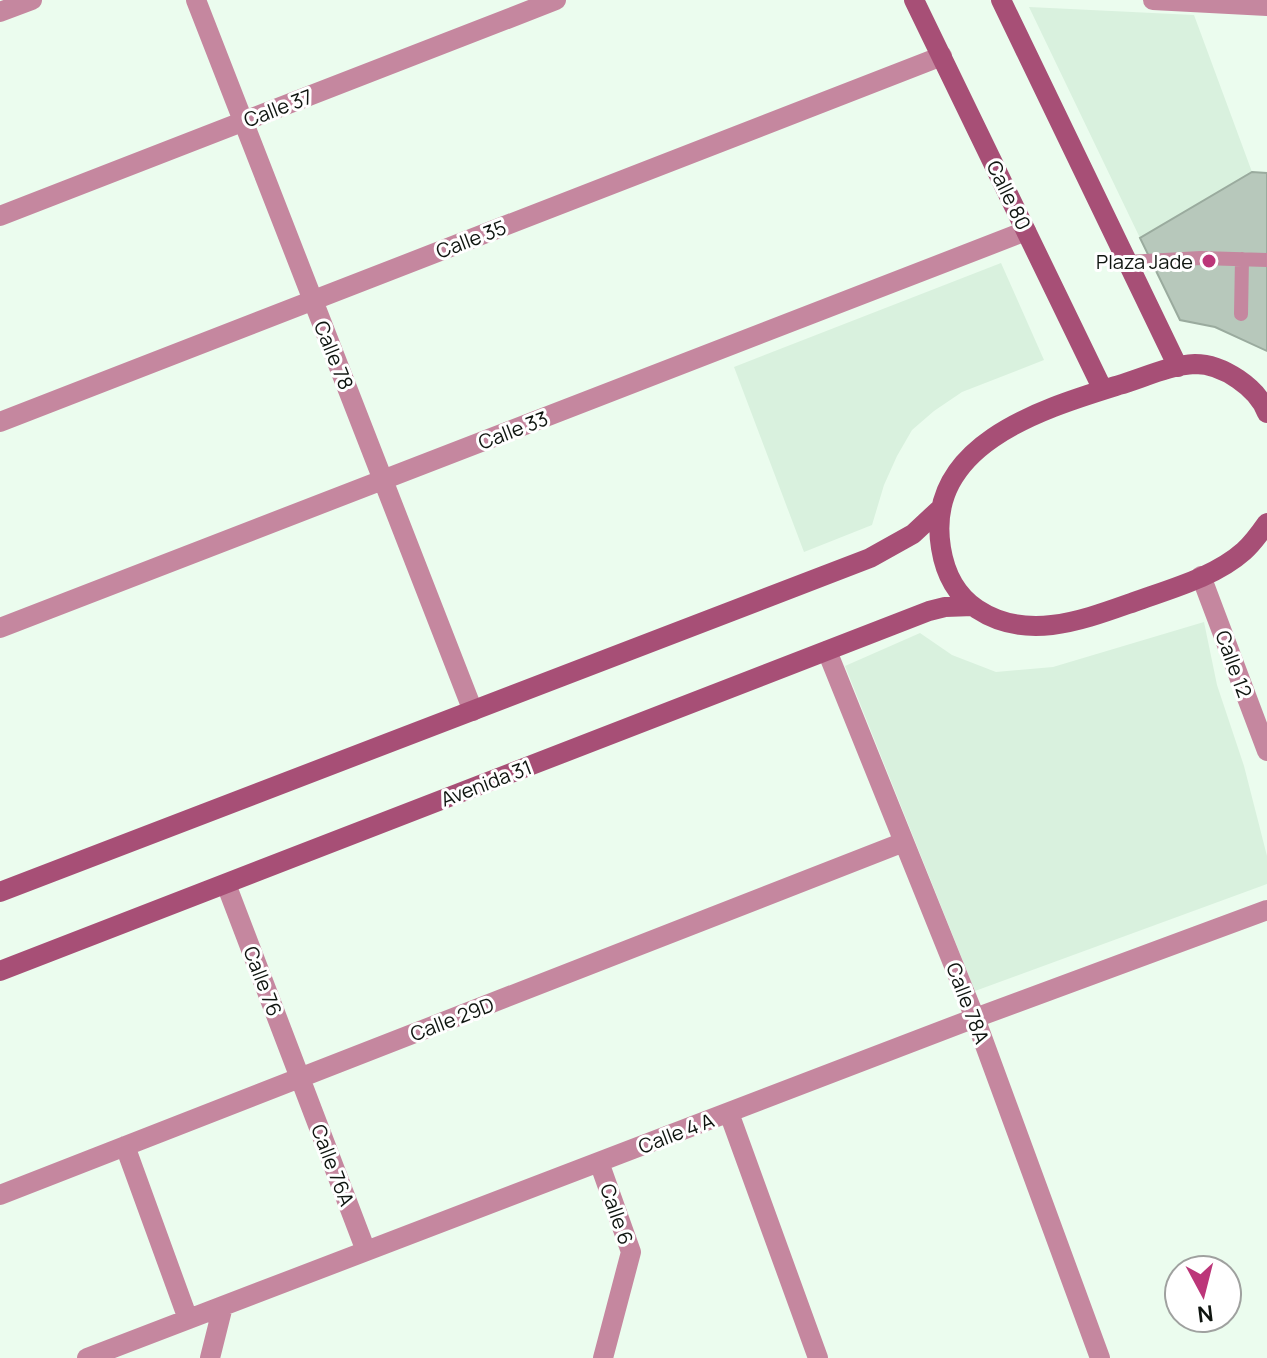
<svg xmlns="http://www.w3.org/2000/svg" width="1267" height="1358" font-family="Manrope,sans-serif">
	<rect width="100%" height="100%" fill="#ebfcee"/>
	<path fill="#d9f1de" d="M1029 7 1194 15 1252 172 1140 238Z
		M1001 263 1044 360 962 392 934 411 912 430 897 456 884 485 872 525 804 552 734 367Z
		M1204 622 1217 685 1244 766 1267 856V884L975 991 845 666 920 633 952 655 996 672 1053 667Z"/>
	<path fill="#b7c8bb" stroke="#9aab9e" stroke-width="2" d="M1252 172 1267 173V351L1215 327 1180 320 1140 238Z"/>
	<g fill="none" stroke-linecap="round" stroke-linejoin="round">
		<path stroke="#c5879f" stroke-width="14" d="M1127 262 1201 258 1267 260
			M1241 314 1242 259"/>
		<path stroke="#c5879f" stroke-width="20" d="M196 0 473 711
			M1153 0 1267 6
			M0 12 32 0
			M0 216 556 0
			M0 422 942 56
			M1201 576 1267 751
			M0 628 1026 231
			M827 651 975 1018 1100 1358
			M226 884 366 1251
			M729 1113 818 1358
			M125 1146 188 1319
			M599 1162 631 1252 603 1358
			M0 1195 904 842
			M87 1358 975 1018 1267 910
			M210 1358 223 1306"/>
		<path stroke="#a74f76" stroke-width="20" d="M914 0 1103 390
			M1001 0 1178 367
			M1267 413C1258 388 1223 364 1195 364 1170 365 1143 378 1119 385 1042 409 924 444 941 548 945 573 956 595 977 609 1027 642 1083 620 1134 602 1170 589 1215 577 1244 551 1253 543 1260 533 1267 523
			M0 892 870 558 913 534 941 508
			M0 971 929 611 945 607 973 606"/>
	</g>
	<circle fill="#bc3679" stroke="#fff" stroke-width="3" cx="1209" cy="261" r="8"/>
	<g text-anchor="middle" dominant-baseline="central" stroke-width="6" stroke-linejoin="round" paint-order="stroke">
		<g font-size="20" fill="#0f1510" stroke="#fff">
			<text transform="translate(278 108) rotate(-21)">Calle 37</text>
			<text transform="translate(1009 195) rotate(64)">Calle 80</text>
			<text transform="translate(471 239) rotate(-21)">Calle 35</text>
			<text transform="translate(334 355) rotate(68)">Calle 78</text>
			<text transform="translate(513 430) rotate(-21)">Calle 33</text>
			<text transform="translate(1234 664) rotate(70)">Calle 12</text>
			<text transform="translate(486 783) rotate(-21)">Avenida 31</text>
			<text transform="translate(263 981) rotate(69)">Calle 76</text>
			<text transform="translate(968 1003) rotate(69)">Calle 78A</text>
			<text transform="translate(452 1019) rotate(-21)">Calle 29D</text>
			<text transform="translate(676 1133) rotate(-21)">Calle 4 A</text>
			<text transform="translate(333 1165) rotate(69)">Calle 76A</text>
			<text transform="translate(617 1214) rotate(71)">Calle 6</text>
		</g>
		<g font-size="20" fill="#0f1510" stroke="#fff" text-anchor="end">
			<text x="1193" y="261">Plaza Jade</text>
		</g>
	</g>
	<g transform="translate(1203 1294) rotate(173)"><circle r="38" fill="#ffffff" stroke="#9fa19f" stroke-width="2"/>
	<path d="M0-6L14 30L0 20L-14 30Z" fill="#bc3679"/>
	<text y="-12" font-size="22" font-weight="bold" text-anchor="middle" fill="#0f1510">N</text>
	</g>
</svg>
